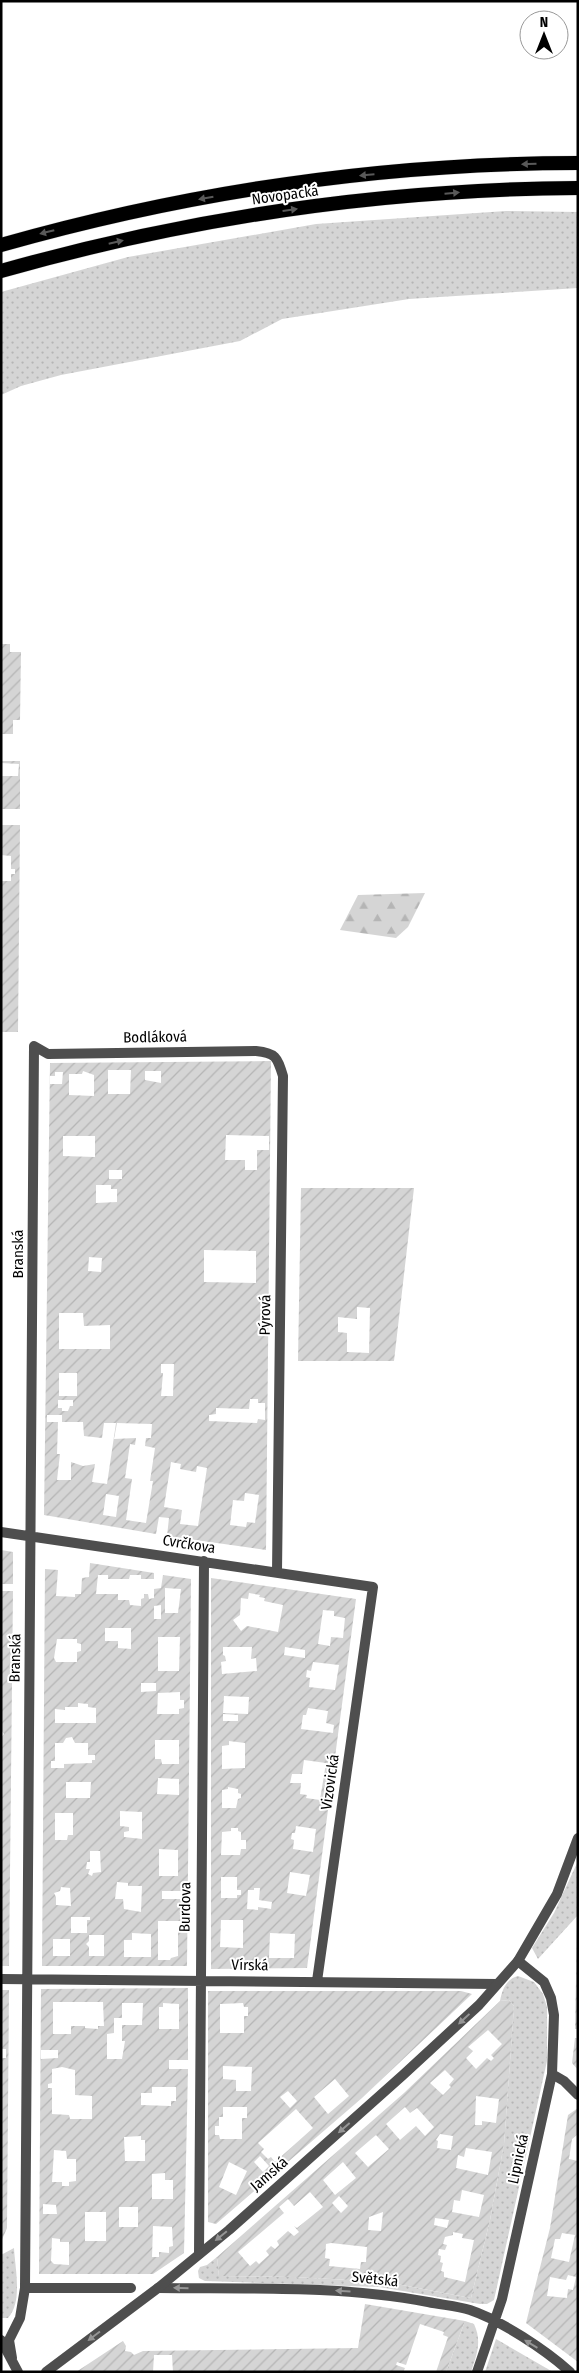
<svg xmlns="http://www.w3.org/2000/svg" width="579" height="2373" font-family="'Fira Sans Condensed',sans-serif">
	<defs>
		<pattern id="grass-dots" width="8" height="8" patternUnits="userSpaceOnUse" patternTransform="scale(1.25)"><rect width="8" height="8" fill="#d5d5d5"/><path d="M2 2h.1M6 6h.1" fill="none" stroke="#b5b5b5" stroke-width="1.8" stroke-linecap="round"/></pattern>
		<pattern id="forest-firs" width="22" height="20" patternUnits="userSpaceOnUse" patternTransform="scale(1.25)"><rect width="22" height="20" fill="#d5d5d5"/><path d="M5 1l3.5 6h-7zM16 11l3.5 6h-7z" fill="#b5b5b5"/></pattern>
		<pattern id="garden-furrows" width="10" height="10" patternUnits="userSpaceOnUse" patternTransform="scale(1.25)"><rect width="10" height="10" fill="#d5d5d5"/><path d="M-1 1l2-2M0 10L10 0M9 11l2-2" fill="none" stroke="#b5b5b5"/></pattern>
	</defs>
	<rect width="100%" height="100%" fill="#fff"/>
	<path fill="url(#grass-dots)" d="M506 211 578 212V288L409 299 282 319 240 341 61 375 21 386 1 395V292L128 257 316 224Z
		M578 1861V1915L538 1959 532 1948 554 1913Z
		M518 1976 534 1982 543 1994 547 2007V2061L494 2300 487 2304H480L379 2287 205 2281 199 2278 198 2271 200 2267 207 2265 217 2257 219 2276 294 2277 386 2282 471 2298 490 2220 504 2144 514 2006 509 2000 500 2001C502 1990 506 1979 518 1976Z
		M14 2248C15 2268 23 2302 8 2318H1V2255Z
		M465 2321 474 2324C482 2341 477 2354 471 2372H446Z
		M496 2339 553 2372H485Z"/>
	<path fill="url(#forest-firs)" d="M425 893 408 927 396 938 340 930 358 895Z"/>
	<path fill="url(#garden-furrows)" fill-rule="evenodd" d="M1 644H10V652H21L20 720H13V734H1Z
		M1 761H20V809H1V776H18L19 764 1 763Z
		M1 825H20L18 1032H1V881H11V874H15V869H11V856L1 855Z
		M271 1061 266 1550 167 1536 169 1518 159 1517 156 1534 44 1515 50 1063ZM108 1070H131L130 1094H108ZM83 1071 94 1075V1096L69 1095V1074H82ZM145 1071H161V1083L145 1080ZM55 1072H63L62 1084H50V1076H55ZM226 1135 269 1136V1150H257V1170H245V1160H225ZM63 1136H95V1157L63 1156ZM109 1170H122V1179H109ZM96 1185H111V1189H117V1202L96 1203ZM204 1250 256 1251V1283L204 1282ZM89 1257 102 1258 101 1272 88 1271ZM59 1313H83L84 1326 110 1325V1349H59ZM161 1364H174L173 1396H161L163 1373H161ZM59 1373H77V1396H59ZM250 1399H258V1403H265V1420L258 1419 257 1423 209 1421V1415L216 1414V1408L249 1409ZM58 1400H73V1406H70L68 1411H62V1408H58ZM47 1415H62V1422H83L84 1436 102 1438 104 1423H116L107 1484 92 1482 95 1464 83 1466 71 1462V1480H57L60 1454H57L58 1422H47ZM117 1423 152 1424 151 1438H146L145 1446 155 1448 150 1481H153L146 1523 126 1520 132 1479 125 1478 130 1444 135 1445 136 1438 114 1439ZM171 1462 181 1464 180 1469 196 1472 197 1466 207 1468 198 1526 180 1524 182 1510 164 1507ZM245 1493 259 1495 255 1523 247 1522 246 1527 230 1525 233 1500 244 1501ZM106 1494 119 1496 116 1517 103 1515Z
		M301 1188H414L394 1361H298ZM357 1307 370 1308 369 1353 347 1352V1333L338 1332V1317L357 1319Z
		M1 1550 13 1552V1584H1Z
		M90 1563 154 1573V1579H141V1575H130L129 1579H108V1575H98L96 1594H118V1600H129L130 1605 141 1606V1599L144 1598V1594H148L149 1599 154 1598V1589L161 1588 163 1575 191 1579 187 1966H42L45 1569 58 1570 56 1596 75 1597V1594H81L82 1578 89 1577ZM165 1588 181 1589 178 1613H165ZM161 1605V1619H154V1606ZM105 1628H131V1649L118 1648V1641H105ZM158 1637H180L179 1671H158ZM57 1639H77V1643L81 1644V1651L77 1652V1662H56L54 1658ZM141 1683H156V1691L141 1692ZM180 1692V1700H184V1708L179 1709V1714H157L158 1693ZM78 1703 88 1704V1707L96 1708V1723H55V1709L65 1710V1707H78ZM72 1737 75 1743H88V1755H95V1760H92V1763L64 1764V1768H51V1761H55V1743H63L66 1738ZM155 1740H179V1764H162L161 1759H155ZM158 1778 179 1779V1795L157 1794ZM66 1782H91L90 1798H66ZM120 1811 142 1812V1839L124 1837V1832L129 1831V1827L120 1826ZM55 1813H73V1835H68L67 1840H55ZM159 1849 178 1850V1876H159ZM90 1851H100L101 1872 93 1873 92 1876 88 1874 90 1869H86L87 1862H90ZM117 1882 128 1883V1886H142L141 1912 124 1909 123 1899H115ZM61 1887 70 1888 71 1906 56 1905V1897L54 1893 60 1891ZM162 1891H185V1899H162ZM71 1917H90V1920H87V1933H71ZM158 1921H182V1929H178V1956L171 1958 170 1960H158ZM132 1933 151 1934V1957H124V1940H132ZM89 1935H104V1956H89V1947L86 1944 89 1941ZM53 1939H70V1956H53Z
		M211 1578 356 1599 307 1968 211 1969ZM249 1593 260 1595 259 1597 265 1598 264 1601 283 1605 278 1632 247 1626 241 1631 233 1620 240 1615 241 1598 248 1599ZM323 1610 334 1611V1616L345 1618 343 1638 331 1637 330 1646 318 1644ZM223 1647H252L251 1659 256 1658 257 1671 222 1674 221 1662 226 1661 225 1656 223 1655ZM285 1647 305 1650V1658L284 1655ZM313 1662 339 1665 335 1690 309 1687 310 1678 306 1677 307 1670 311 1671ZM224 1696 249 1697 248 1714 223 1713ZM308 1708 328 1711 326 1723 334 1725 333 1733 301 1729 303 1715H306ZM223 1714 238 1715V1721H223ZM229 1741 245 1743V1768L222 1769V1746L229 1745ZM304 1760 326 1763 320 1800 306 1798 307 1795 300 1794 301 1783H290L292 1774H302ZM228 1787 238 1789V1793L241 1794V1798L238 1799 236 1808H222V1790L228 1789ZM296 1826 316 1829 313 1852 293 1849 294 1840 291 1839 292 1833H295ZM231 1828H238V1831L241 1832V1840H246V1849H241L240 1855H221L222 1832 231 1831ZM290 1872 310 1875 306 1896 287 1893ZM221 1877H237V1890H241V1895H237V1898H221ZM254 1888H260L259 1900 272 1902 271 1909 258 1907V1910L247 1909 248 1890H254ZM221 1920H243V1948L220 1947ZM270 1933 295 1934 294 1958H269Z
		M1 1591H13L9 1966H1V1738L4 1734 1 1730Z
		M577 1930H578V2029H575Z
		M188 1988V2060H169V2069H188L184 2253 153 2274H39L41 1989ZM53 2002H103L104 2026H98V2029L85 2028V2026H71V2034H53ZM122 2003H143L142 2025H122V2041H125L122 2059H107V2034L114 2033V2018H122ZM163 2003 179 2004V2029H159V2007H163ZM41 2050H58V2058L41 2059ZM62 2067 75 2070V2095L92 2096V2119H70L69 2115 52 2114V2088H48V2084L52 2083V2069ZM152 2087H176V2101H171V2106L141 2105V2093H152ZM141 2136V2140H145V2161H125L124 2137ZM54 2150 66 2151 67 2159H76V2181L69 2182V2186H62V2182H52ZM165 2173V2180H173V2199H152V2174ZM43 2204 56 2205 57 2214H43ZM119 2207H138V2227H119ZM85 2212H106V2241H85ZM153 2226 172 2227 173 2246 169 2247V2253L159 2252V2257H152ZM52 2238 60 2239V2242H69V2265L54 2264 51 2261Z
		M1 1990H9L7 2228 1 2242V2058H6V2049H1Z
		M208 1991H461L472 1994 362 2098 216 2224 208 2222ZM243 2003 244 2007H248V2016H244V2033H220V2004ZM223 2066 252 2067 251 2091H236V2080L223 2079ZM335 2079 349 2096 328 2114 314 2097ZM288 2091 297 2101 290 2108 280 2097ZM223 2107H247V2118H242V2139H220L219 2135H215V2126H219V2117H223ZM296 2109 313 2128 275 2162 271 2157 268 2159 261 2152 264 2149 258 2143ZM260 2156 269 2166 263 2172 254 2162ZM229 2162 247 2171 236 2195 219 2187Z
		M509 2000 514 2006 504 2144 490 2220 471 2298 386 2282 294 2277 219 2276 217 2257 404 2093 500 2001ZM488 2030 502 2044 491 2055 494 2058 491 2061 487 2058 476 2069 466 2058 473 2051 468 2047ZM445 2070 454 2079 449 2085 451 2087 443 2095 430 2083ZM476 2096 499 2099 496 2123 482 2121V2125H475ZM405 2107 410 2113 417 2108 434 2127 425 2136 416 2126 400 2140 386 2124ZM440 2134 453 2136 451 2150 437 2148 438 2141 436 2140ZM376 2135 389 2149 368 2167 355 2153ZM466 2148 492 2152 488 2175 456 2168 458 2155 464 2157ZM343 2162 356 2178 335 2195 323 2180ZM462 2190 484 2195 479 2217 452 2212 454 2200 460 2201ZM310 2192 323 2207 297 2228 294 2226 299 2232 294 2236 288 2231 277 2241 279 2245 275 2249 271 2246 266 2251 269 2255 259 2264 256 2261 250 2266 238 2252 284 2213 279 2207 288 2199 294 2206ZM339 2196 348 2206 341 2213 332 2203ZM383 2212 381 2231 368 2230 369 2217ZM435 2218 449 2220 447 2228 434 2225ZM453 2232 463 2234 462 2238 474 2240 465 2282 444 2277V2272L441 2271 443 2263 440 2262 441 2256 438 2255 439 2249 445 2250 447 2245 443 2244 445 2237 453 2235ZM331 2243 367 2247 366 2262H361L360 2269 329 2266 330 2259 325 2258 326 2244Z
		M575 2038H578V2070L572 2063Z
		M578 2108V2134L572 2139 569 2159 578 2161V2362L526 2323 550 2228 568 2115ZM562 2233 575 2235 569 2262 551 2258 555 2239H560ZM568 2275 576 2277 573 2290 568 2289 567 2298 547 2296 550 2277 566 2280Z
		M365 2304 465 2321 446 2372H436L448 2337 443 2335 444 2332 420 2324 406 2365 397 2362 396 2365 405 2368 403 2372H173L172 2355H154L153 2372H76L123 2341 126 2346 125 2351 131 2352 134 2355 143 2351 358 2348Z"/>
	<g fill="none" stroke-linecap="round" stroke-linejoin="round">
		<defs>
			<path id="trunk" d="M1 245C188 192 384 163 578 163
				M1 271C188 218 383 189 578 188"/>
		</defs>
		<use href="#trunk" stroke="#dbdbdb" stroke-width="15"/>
		<path stroke="#4e4e4e" stroke-width="10" d="M1 1532 373 1587 317 1981
			M1 1979 497 1984
			M552 2074 564 2081 578 2095
			M199 2254 204 1561
			M25 2288H131
			M158 2288C248 2289 340 2285 428 2302 442 2305 457 2306 470 2310 500 2320 546 2350 570 2372
			M1 2340 18 2372
			M12 2358 9 2340 20 2318 25 2288 34 1046 48 1054 256 1051C276 1053 277 1057 283 1076L277 1572
			M477 2372 502 2299 552 2074 554 2015 551 1998 544 1982 518 1961"/>
		<path stroke="#4e4e4e" stroke-width="10" d="M46 2372 158 2288 229 2230 403 2075 479 2005 518 1961 557 1894 578 1838"/>
		<use href="#trunk" stroke="#000" stroke-width="14"/>
	</g>
	<defs><path id="oneway-solid" d="M-6-.8H1V-3.2L6.5 0L1 3.2V.8H-6Z" transform="scale(1.25)"/></defs>
	<g fill="#595959">
		<use href="#oneway-solid" transform="translate(529 164) rotate(178)"/>
		<use href="#oneway-solid" transform="translate(367 175) rotate(175)"/>
		<use href="#oneway-solid" transform="translate(452 193) rotate(-5)"/>
		<use href="#oneway-solid" transform="translate(206 198) rotate(170)"/>
		<use href="#oneway-solid" transform="translate(290 210) rotate(-8)"/>
		<use href="#oneway-solid" transform="translate(47 232) rotate(166)"/>
		<use href="#oneway-solid" transform="translate(116 242) rotate(-13)"/>
	</g>
	<g fill="#959595">
		<use href="#oneway-solid" transform="translate(464 2019) rotate(137)"/>
		<use href="#oneway-solid" transform="translate(344 2128) rotate(139)"/>
		<use href="#oneway-solid" transform="translate(221 2236) rotate(141)"/>
		<use href="#oneway-solid" transform="translate(181 2288) rotate(-179)"/>
		<use href="#oneway-solid" transform="translate(343 2291) rotate(-176)"/>
		<use href="#oneway-solid" transform="translate(94 2336) rotate(143)"/>
		<use href="#oneway-solid" transform="translate(531 2344) rotate(-149)"/>
	</g>
	<g text-anchor="middle" dominant-baseline="central" stroke-width="4" stroke-linejoin="round" paint-order="stroke">
		<g font-size="15" fill="#000" stroke="#fff">
			<text transform="translate(285 195) rotate(-8)">Novopacká</text>
			<text transform="translate(155 1037) rotate(-1)">Bodláková</text>
			<text transform="translate(18 1254) rotate(-90)">Branská</text>
			<text transform="translate(265 1315) rotate(-89)">Pýrová</text>
			<text transform="translate(189 1544) rotate(9)">Cvrčkova</text>
			<text transform="translate(15 1658) rotate(-89)">Branská</text>
			<text transform="translate(330 1782) rotate(-82)">Vizovická</text>
			<text transform="translate(185 1907) rotate(-89)">Burdova</text>
			<text transform="translate(250 1965) rotate(1)">Vírská</text>
			<text transform="translate(518 2159) rotate(-78)">Lipnická</text>
			<text transform="translate(269 2174) rotate(-41)">Jamská</text>
			<text transform="translate(375 2279) rotate(6)">Světská</text>
		</g>
	</g>
	<rect width="579" height="2373" fill="none" stroke="#000000" stroke-width="5"/>
	<g transform="translate(544 35)"><circle r="24" fill="#ffffff" stroke="#999999"/>
	<path d="M0-4L9 19L0 12L-9 19Z" fill="#000000"/>
	<text y="-8" font-size="14" font-weight="bold" text-anchor="middle" fill="#000000">N</text>
	</g>
</svg>
